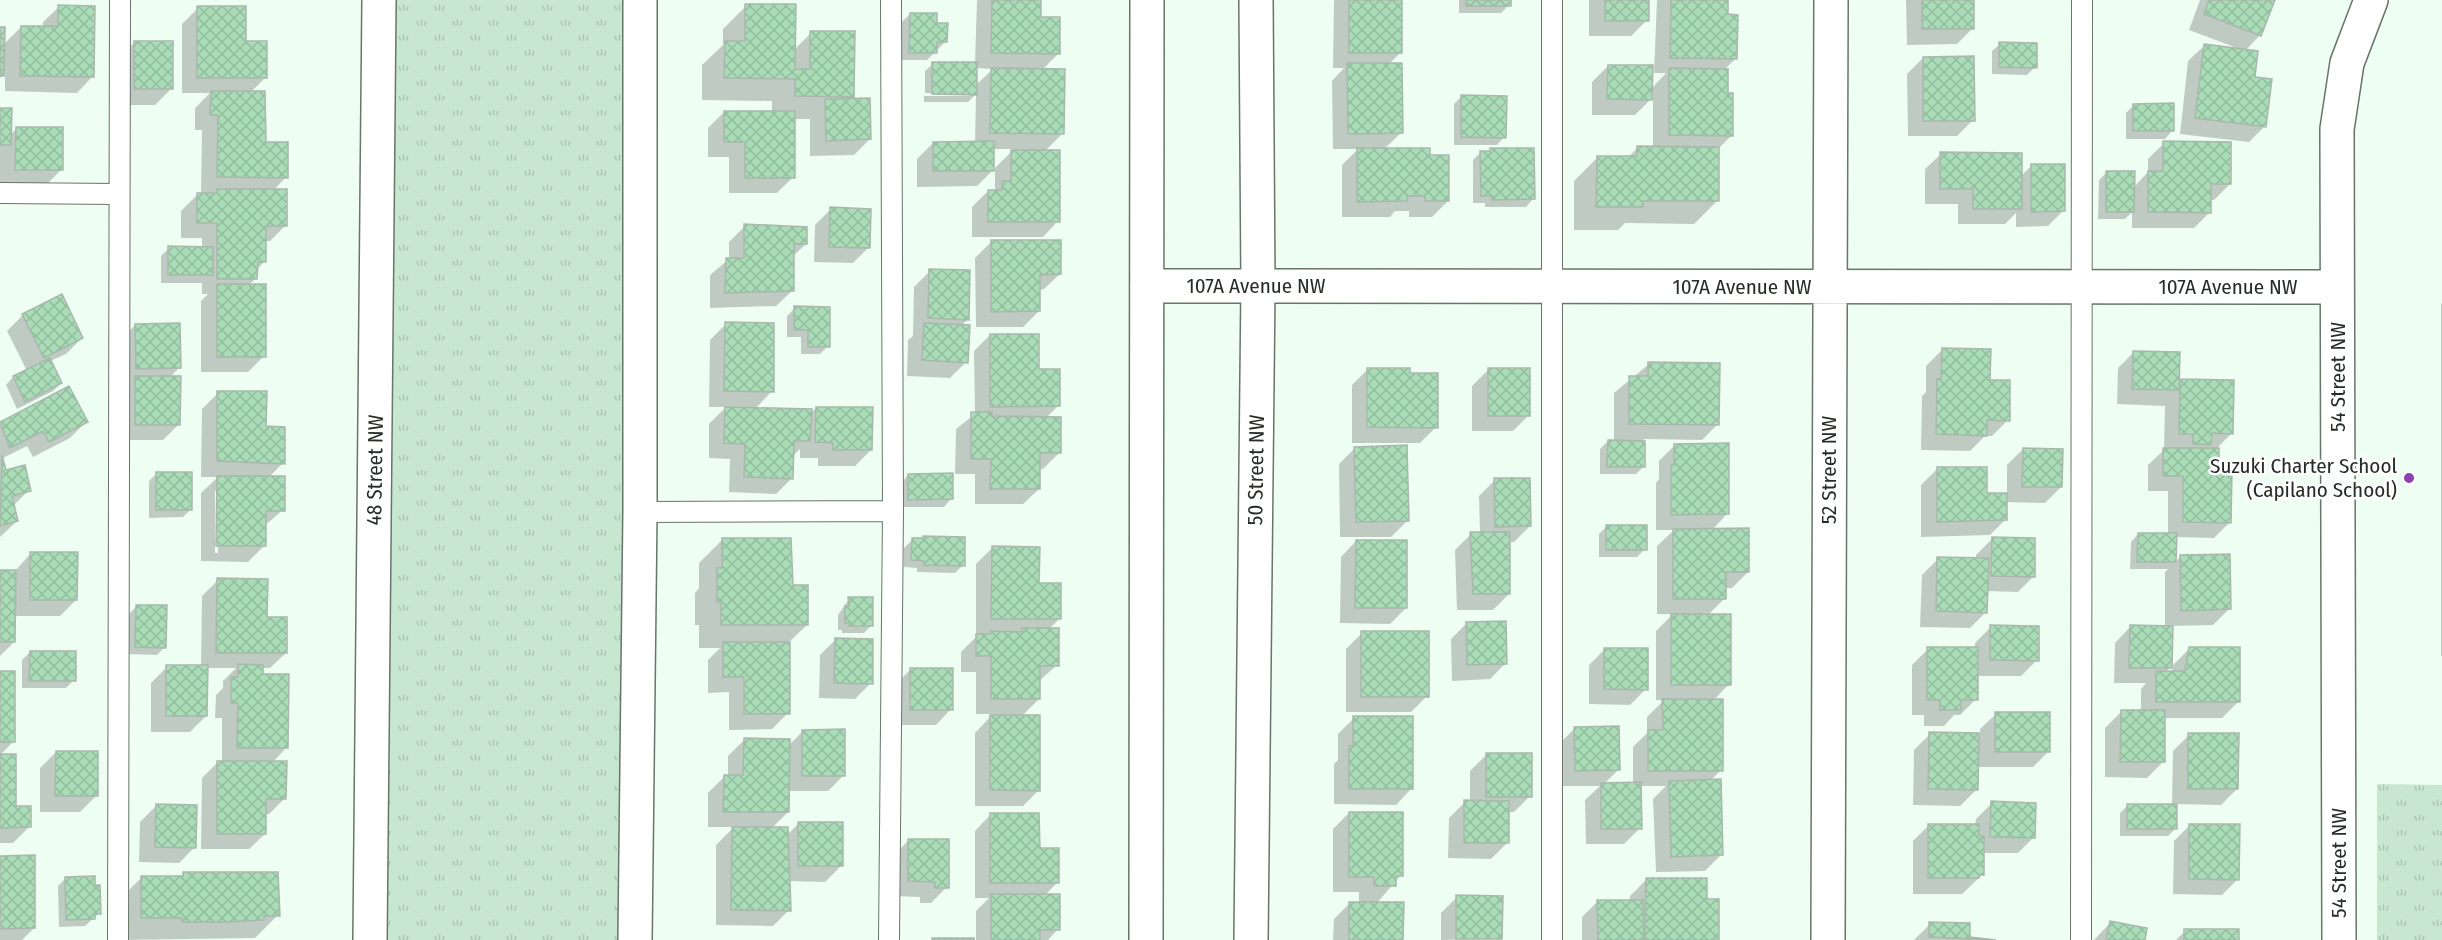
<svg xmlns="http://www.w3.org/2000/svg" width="2442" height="940" font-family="'Fira Sans Condensed',sans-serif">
	<defs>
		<pattern id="park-tufts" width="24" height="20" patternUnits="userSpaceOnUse" patternTransform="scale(1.5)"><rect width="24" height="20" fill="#c8e7d0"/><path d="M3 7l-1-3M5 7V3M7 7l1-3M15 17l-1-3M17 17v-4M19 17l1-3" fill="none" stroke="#acc6b3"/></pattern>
		<pattern id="building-cross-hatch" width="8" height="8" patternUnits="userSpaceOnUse" patternTransform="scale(1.5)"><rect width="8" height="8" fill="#a9dcb7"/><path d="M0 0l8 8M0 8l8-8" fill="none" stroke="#91bd9d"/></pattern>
	</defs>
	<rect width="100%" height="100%" fill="#effef3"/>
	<path fill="url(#park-tufts)" d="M379 0H640L635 940H371Z
		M2377 784 2442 785V940H2377Z"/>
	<path fill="#0003" fill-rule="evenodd" d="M977 0H1040L1039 18 1058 54 1042 70 1063 133 1044 152 1058 221 1043 237H972V207L988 191H995V168L1014 149H993V170L977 186 917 187V159L933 143H975L976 94 968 102H924V96H970V93H925V71L933 64H975ZM975 68 993 69 975 86Z
		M1334 0H1401V52L1389 64 1401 133 1384 149 1448 201 1432 217H1409V211H1395L1390 217H1342V165L1358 149H1333L1332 81 1344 68H1333Z
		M1459 0H1509V5L1501 13H1459Z
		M1589 0H1647V20L1631 36H1589Z
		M1657 0H1727V16L1736 58 1724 70 1732 135 1718 149 1717 201 1694 224 1625 223 1618 230H1574V181L1597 158H1628L1638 147 1653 148V87L1666 73H1654Z
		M1906 0H1972L1973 28 1957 44 1907 45Z
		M2200 0H2274L2260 35 2245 51 2265 126 2249 142 2180 134 2188 61 2204 46 2237 48 2189 30Z
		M746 6 794 50 811 33 852 96 848 100 870 139 854 155 810 156V119H793V177L777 193H729V157H708V128L724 112 772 113V101L702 100V65L723 45V29Z
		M59 7 92 77 77 93 5 91V73L0 78V28L3 45 21 27 43 28V22Z
		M198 8 244 43 266 77 250 93 264 143 286 177 273 191 286 225 270 241H265V261L256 270V278L249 285 264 356 248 372H201V301L208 294H202V283H161V256L169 248H202V238H181V211L197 195H201L202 130H195V108L210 93H182V24Z
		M910 14 935 25 946 41 927 60H902V22Z
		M134 43 171 89 155 105H118V59Z
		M2000 44 2035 67 2027 75 1992 74V51Z
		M1923 58 1973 120 1957 136H1908L1907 74Z
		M1608 66 1651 99 1635 115H1592V82Z
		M1462 96 1504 137 1497 145H1454V104Z
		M2133 106 2172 131 2165 139H2126V113Z
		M0 110 10 135 17 128 61 170 45 186 0 185Z
		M2164 143 2230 184 2214 200H2210V212L2194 228H2132V212L2125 219H2098L2099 180 2107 172 2133 188 2148 172V159Z
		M1481 152 1533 199 1526 207H1485V203H1473V160Z
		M1941 154 2021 176 2031 166 2064 210 2048 226 2016 227V213L2005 224H1958V204H1925V169Z
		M831 209 869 247 853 263 814 262 815 225Z
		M745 226 806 244 792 257V291L776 306 710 308V275L729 259V242Z
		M991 242 1060 274 1044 289 1039 290V311L1023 327H976L975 258Z
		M930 271 968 319 961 326 966 362 950 378 907 376 908 340 913 336 914 287Z
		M2442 303V656H2441V304Z
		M795 308 828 346 820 354H801V337H787V316Z
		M23 315 82 338 66 354 50 361 61 383 53 391 17 409 6 385 13 377 27 371 7 331Z
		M726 324 772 391 755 409 810 414 816 408 871 450 855 466H818V458H800V449L792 457V478L776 494 729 492 730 459 709 458V424L726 407H709L710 340Z
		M135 325 179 368 170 377 179 424 163 440H120V341Z
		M990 335 1038 371 1059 405 1046 418 1059 453 1043 469H1039V489L1023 504H975V474H955L956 429 975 414 974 351Z
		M1942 350 1989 382 2008 420 1992 436H1985L1970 451 1921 450 1922 396 1926 392V366Z
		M2134 352 2178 380 2232 382 2231 434 2215 450 2230 522 2214 538 2175 537V562L2181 556 2229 609 2213 625 2171 626V667L2165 673H2172L2173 665 2189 649 2238 702 2222 718H2164L2163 762 2147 778 2105 777V728L2121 712H2141V689L2146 683H2114L2115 643 2130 627H2165V572L2168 569H2130L2131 542 2138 534 2168 535V491H2148V465L2164 450 2165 406 2117 404 2118 368Z
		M1649 364 1718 424 1702 440 1644 439 1643 467 1636 474H1600V449L1608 441 1614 442V393Z
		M1368 369 1409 374 1436 427 1420 443H1352V385Z
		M1488 370 1529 415 1513 431H1472V386Z
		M68 388 86 422 70 438 33 457 27 446 1 459 5 472 29 490 13 506 17 521 0 537V423Z
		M218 393 265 427 283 463 269 477 283 510 264 526V546L248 562 201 561V493L218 477H201L202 409ZM215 491H218V553H215Z
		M1675 445 1728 513 1712 530 1748 572 1732 588H1725V598L1708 615 1729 684 1713 701 1721 770 1710 781 1721 855 1705 871 1656 872 1653 799 1666 786H1639L1640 828 1624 844H1586L1585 800 1600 786H1559V744L1575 728 1618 770 1604 784H1633V747L1647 733V717L1664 700H1656V631L1673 614H1657V546L1674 530H1656V483L1659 479V461Z
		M1355 448 1407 521 1391 537H1340L1339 464Z
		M2023 449 2061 487 2045 503 2006 502V519L1990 535 1921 537V485L1937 469 1986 494H2007V465Z
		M156 474 191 509 183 517 149 518V481Z
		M908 475 951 499 944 507H901V483Z
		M1495 480 1530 526 1514 542H1509V594L1493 610H1457L1455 550 1471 534H1480L1479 496Z
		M1607 526 1645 549 1637 557H1599V534Z
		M924 537 963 565 955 573 917 572V568L904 567V548L912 540Z
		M1992 539 2034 576 2018 592 1986 591V612L1970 628 1920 627 1922 575 1938 559 1976 560V555Z
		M722 540 792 587 807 625 788 643V713L772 729 729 730V692L708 693V660L720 648H699V625H695V593L699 588V563Z
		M1356 541 1406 608 1390 624 1340 623 1341 557Z
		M992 548 1038 584 1060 618 1048 630 1057 665 1039 681V699L1021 717 1039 790 1023 806H975V733L993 714H976V672H961V652L979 634H976V564Z
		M31 553 76 600 60 616H14V642L0 656V571H15Z
		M218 580 266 618 286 653 270 668H261L286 748 272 763 285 798 269 814H265V834L249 849H201L202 778 218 762H222V718H215L216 695 223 688V681L236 668H206V716L190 732H151V683L167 667H201L202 596Z
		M849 599 872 625 864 633H842V630H838V615Z
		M137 606 165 647 157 655 128 654 129 614Z
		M1467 623 1506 663 1490 679 1452 681 1451 639Z
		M1991 627 2037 660 2021 676H1976V699L1960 715H1954L1944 726H1924V715H1912V665L1928 649H1975V643Z
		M1362 633 1427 696 1411 712H1346V649Z
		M836 639 871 683 855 699 819 698 820 655Z
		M1605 649 1646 689 1630 705 1589 704V665Z
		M30 652 74 680 66 688H22V660Z
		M911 669 951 709 936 725H895V685Z
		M0 672 13 742 0 755Z
		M1996 714 2049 751 2033 767H1977L1976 790 1960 806 1913 805 1914 750 1930 734 1980 735V729Z
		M1354 718 1411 789 1396 805 1334 804V764L1338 760V734Z
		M803 731 844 775 828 791H788V812L771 829 786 836 799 823 841 866 825 882 788 881 789 910 773 926 716 925V845L734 827H708V793L724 777H728V756L744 740 789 745Z
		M2189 735 2237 789 2221 805 2175 804V829L2168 836H2120V813L2128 805H2172L2173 751Z
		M56 752 96 796 80 812H40V768Z
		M1486 755 1530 796 1514 812H1508L1507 843 1491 859 1448 858 1449 818 1465 802H1470V771Z
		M0 756 15 808 29 827 13 843H0Z
		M1992 803 2034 837 2018 853H1982V875L1962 894H1913V841L1929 825H1975L1976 819Z
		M156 806 195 847 179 863 139 862 140 822Z
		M1349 813 1401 875 1377 903 1402 940H1333L1334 919 1350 903H1359V892H1333V829Z
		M990 815 1038 849 1058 882 1045 895 1058 929 1048 940H976V911L989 898H975V831Z
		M2190 825 2238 879 2222 895 2173 894 2174 841Z
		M909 840 947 887 931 903H920V897L893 896V856Z
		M0 857 34 928 22 940H0Z
		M184 873 278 915 255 938 119 940 118 901 141 878H179Z
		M66 878 99 913 85 926 59 927 58 886Z
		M1646 880 1706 900 1718 940H1582V917L1598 901H1630V896Z
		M1457 897 1501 938 1441 940V913Z
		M2110 923 2143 940H2094Z
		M1930 924H1969V939L1995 940H1914Z
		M2185 931 2238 940H2176Z"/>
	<path fill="url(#building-cross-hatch)" stroke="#a9b8ad" stroke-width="1.5" d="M992 0H1041V17H1060V54L991 53Z
		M1349 0H1402V53H1349Z
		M1466 0H1511V6H1466Z
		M1605 0H1649V21H1605Z
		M1671 0H1728V14L1738 15 1737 59 1670 58Z
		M1922 0H1974V29H1922Z
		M2209 0H2275L2261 36 2204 14Z
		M745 4H796L795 69H810V31H855L854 97 795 96V79L724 78 725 41H745Z
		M58 5 95 6 94 77 20 76 21 26H58Z
		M197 6H246V41H267V78H197Z
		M910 13H937V23H948L947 42H937V53H909Z
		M0 27H5L4 76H0Z
		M134 41H173V89H134Z
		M1999 42 2037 43V68L1999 67Z
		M2204 44 2258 51 2255 77 2272 79 2266 127 2195 118Z
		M1974 56 1975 121H1923V57Z
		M932 62H977V95L932 94Z
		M1347 63H1402L1403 133 1348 134Z
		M1608 65H1653L1652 100 1607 99Z
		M991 68 1065 69 1064 134 990 133Z
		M1669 68 1728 69V93H1733V136L1669 135Z
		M211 91H265L266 142H288V178L217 177 218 115H210Z
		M1461 95 1507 96 1506 138 1461 137Z
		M870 98 871 139 826 141 825 99Z
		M2174 103V131H2133V104Z
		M0 108H12L11 145H0Z
		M724 111H795V178H745V142H724Z
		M16 127H63V170H15Z
		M994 141V171H933V142Z
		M2163 141 2231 142V184H2211V213L2148 212V171H2163Z
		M1637 146 1719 147V201H1643V207H1596L1597 156H1637Z
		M1357 148H1430V155H1449V201H1425V196H1407V201L1357 202Z
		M1490 148H1534L1535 199 1492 200V196H1481L1480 151H1490Z
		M1011 150H1060V222H988V190H1002V181H1011Z
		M1940 152 2022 153V209H1973V189H1940Z
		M2031 164H2065V211L2031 212Z
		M2106 171H2135L2134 212H2106Z
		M217 189H287V226H266V262H258L257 279H217V223H197V193H217Z
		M830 207 871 209 870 248 829 247Z
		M744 224 807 227V244H794V291L725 293 726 258H744Z
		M991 240H1061V274L1040 275V311L991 312Z
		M168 246 213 247V275H168Z
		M929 269 970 270 969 320 928 318Z
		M217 284H266V357H217Z
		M62 294 83 338 44 358 22 314Z
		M794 306 830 307V347H808V330H794Z
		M725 322 774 323V392L724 391Z
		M180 323 181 368 136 369 135 324Z
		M924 323 970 325 968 363 922 360Z
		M990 334H1039V369H1060V406L990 407Z
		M1942 348 1991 349 1990 380H2010V421L1987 420V436L1936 434 1937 379H1941Z
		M2133 351 2180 352 2179 390 2132 389Z
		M50 358 62 383 25 402 13 376Z
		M1648 362 1720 363 1719 425 1629 424V376H1648Z
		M1367 368H1410V373H1438V428L1367 427Z
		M1488 368H1530V416H1488Z
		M135 376H181L180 425H135Z
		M2180 379 2234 380 2233 434 2212 433 2211 445 2193 444V434H2179Z
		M69 386 88 422 49 442 43 431 10 448 0 422Z
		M217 391H267L266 426 285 427V464L217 461Z
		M725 407 812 409 810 441H794L793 479 744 477 745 444 724 443Z
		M816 407H873L872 450H833V443L815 442Z
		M971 412H992V416L1061 417V453H1040V489H990L991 459H971Z
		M1608 440 1645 441V467H1607Z
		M1729 443V514L1671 515V465H1674V444Z
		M1407 445 1409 521 1356 522 1354 447Z
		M2023 448 2063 449 2062 487H2022Z
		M2163 448H2219V470H2232L2231 523 2183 522V476H2163Z
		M2 455 6 470 25 465 31 491 12 496 18 521 0 526Z
		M1937 467H1987V493H2007V520L1937 522Z
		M156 472H192V510H156Z
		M953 473V499L908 500V474Z
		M217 476H285V511H266V546H216Z
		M1494 478H1530L1531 526 1495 527Z
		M1606 525H1647V550H1606Z
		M1749 528V572H1726V599H1673V529Z
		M1470 532H1510V594H1473Z
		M2138 533H2177L2176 562H2137Z
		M923 536 965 537V566L924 565V561L911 560 912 538H923Z
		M1992 537 2035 538V577L1991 576Z
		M722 538H791L793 585H808V625H721V602H717V568H722Z
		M1356 540H1407V608H1355Z
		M992 546 1040 547 1039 583H1061V619H991Z
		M30 552H78L77 600H30Z
		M2230 554 2231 609 2181 611 2180 555Z
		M1937 557 1989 558 1987 613 1936 611Z
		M0 570H16L15 642H0Z
		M217 578 268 579 267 617H287V653H216Z
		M848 597H873V626H849V623H845V606H849Z
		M136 605H167L166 648 135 647Z
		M1671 614H1731V685H1671Z
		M1506 621 1507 664 1467 665 1466 622Z
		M1990 625 2039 626V661L1990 660Z
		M2130 625 2173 626 2172 668H2129Z
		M1022 628H1059V666H1040V699H991V656H976V634H991V631L1022 632Z
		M1361 631H1429V697H1361Z
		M835 638 873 639V684L834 683Z
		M723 642H790V714H744V677H723Z
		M1927 647H1978V700H1961V710H1940V700H1927Z
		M2189 647H2240V702H2156V671H2185Z
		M1604 648H1648V690L1604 689Z
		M30 651H76V681H29Z
		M238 664 263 665V674H289L288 748H237L238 703H231V677H238Z
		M166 665H208L207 716H166Z
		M910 668H953V710H910Z
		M0 671H15V742H0Z
		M1662 699H1723V771H1648V730H1663Z
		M2121 710H2165V762H2120Z
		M1995 712H2050V752H1995Z
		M990 715H1040V791L990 790Z
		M1353 716H1413V789H1349V746H1353Z
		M1619 726 1620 770 1575 771 1574 727Z
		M845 729V776H802V730Z
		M1929 732 1979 733 1978 790 1928 789Z
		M2188 733H2239L2238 789H2188Z
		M744 738 790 739 789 812H723L724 775H743Z
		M56 751H98V796H55Z
		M1486 753H1532V797H1486Z
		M0 754H16V806H31V827L0 828Z
		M217 761H287L286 799H266V834H217Z
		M1721 779 1723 855 1671 857 1669 781Z
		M1641 782 1642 829H1601V783Z
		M1464 800 1509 801V843H1464Z
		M1991 801 2036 803 2035 838 1990 837Z
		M156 804 197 805 196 848 155 847Z
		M2127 804H2177V829H2127Z
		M1349 812H1403V876H1396V886H1374V877H1349Z
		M990 813H1039L1040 848H1059V883H990Z
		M798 822H843V866H798Z
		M1928 824H1979V836H1984V875H1979V878H1928Z
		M2189 824H2240L2239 880 2189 879Z
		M732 827H788L791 911 731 910Z
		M908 839H949V888H935V882L908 881Z
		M35 855V928L0 929V856Z
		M183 872H278L280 916H264V920L226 922H182V918H141V876H183Z
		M95 876V885H100L101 914H95V919L66 920 65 877Z
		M1646 878H1707V899H1719V940H1645Z
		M991 894H1060V930H1040V940H991Z
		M1456 895 1503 896 1502 939H1456Z
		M1597 900H1643L1644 940H1598Z
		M1349 902H1404L1403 940H1349Z
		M2110 921 2147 928 2145 940H2106Z
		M1929 922 1970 923V937L1996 940 1929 937Z
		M2184 929H2239V940H2184Z
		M932 938H974V940H932Z"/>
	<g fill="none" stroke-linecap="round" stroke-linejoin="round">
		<defs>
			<path id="service" d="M0 193 118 194
				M640 512 893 511
				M118 940 120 0
				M889 940 893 511 891 0
				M1552 940V0
				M2081 940 2082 0"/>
			<path id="minor" d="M1147 286 2337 287
				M370 940 379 0
				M635 940 640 512V0
				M1828 940 1831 0
				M2339 940 2337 129 2347 63 2371 0"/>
			<path id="tertiary" d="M1146 940 1147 0
				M1251 940 1258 286 1256 0"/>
		</defs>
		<use href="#service" stroke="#67756a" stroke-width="22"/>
		<use href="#minor" stroke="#67756a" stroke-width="36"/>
		<use href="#tertiary" stroke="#67756a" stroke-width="36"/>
		<use href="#service" stroke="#fff" stroke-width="20"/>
		<use href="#minor" stroke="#fff" stroke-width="33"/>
		<use href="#tertiary" stroke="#fff" stroke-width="33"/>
	</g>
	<circle fill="#8c40b1" stroke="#fff" stroke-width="2" cx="2409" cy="478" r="6"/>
	<g text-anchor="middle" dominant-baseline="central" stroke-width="5" stroke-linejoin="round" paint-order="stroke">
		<g font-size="21" fill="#262c27" stroke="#fff">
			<text x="1256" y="286">107A Avenue NW</text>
			<text x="1742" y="287">107A Avenue NW</text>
			<text x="2228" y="287">107A Avenue NW</text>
			<text transform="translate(2338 377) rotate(-90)">54 Street NW</text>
			<text transform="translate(375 470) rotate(-89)">48 Street NW</text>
			<text transform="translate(1256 470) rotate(-89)">50 Street NW</text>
			<text transform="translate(1829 470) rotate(-90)">52 Street NW</text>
			<text transform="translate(2339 863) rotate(-90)">54 Street NW</text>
		</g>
		<g font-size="21" fill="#262c27" stroke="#fff" text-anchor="end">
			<text x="2397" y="466">Suzuki Charter School<tspan x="2397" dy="24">(Capilano School)</tspan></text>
		</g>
	</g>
</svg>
